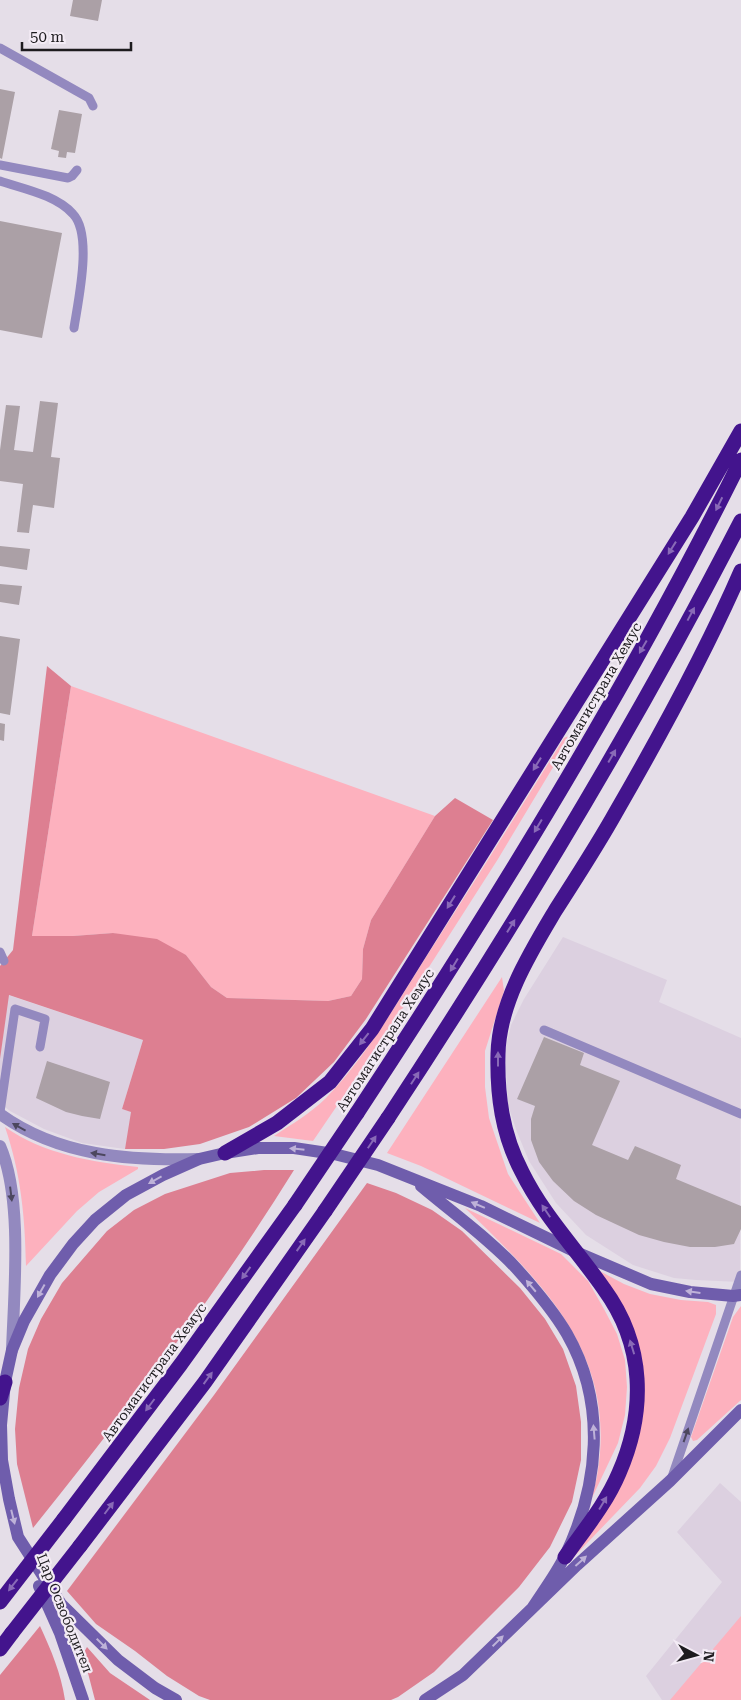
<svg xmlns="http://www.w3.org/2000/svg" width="741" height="1700" font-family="'Roboto Serif',serif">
	<rect width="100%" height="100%" fill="#e5dee8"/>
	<path fill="#dcd0e0" d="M563 937 667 980 659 1002 741 1038 740 1282 696 1280 674 1278 633 1265 586 1235 556 1203 529 1161 517 1132 508 1105 505 1051 511 1025 524 999Z
		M8 995 143 1040 122 1109 132 1112 125 1149 82 1143 44 1129 10 1111 0 1103V1059Z
		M720 1483 741 1502V1657L729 1700H662L646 1676 722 1582 677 1532Z"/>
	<path fill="#fdb1be" d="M71 686 435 816 371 920 363 949 362 979 351 996 328 1001 227 998 211 987 186 955 113 933 73 936H32Z
		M573 734 498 859 390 1028 313 1141 274 1136C292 1124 311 1113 326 1098 370 1053 403 992 437 940 480 873 522 806 564 738Z
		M502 977 504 991 485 1051V1087L489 1118 508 1174 540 1223 421 1166 387 1153Z
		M5 1127C43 1154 92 1162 138 1167V1169L99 1192 77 1211 26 1266C25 1216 21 1174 5 1127Z
		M465 1208 561 1254 588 1281 604 1309 617 1334 625 1360 627 1387 625 1415 618 1443 591 1500C593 1490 597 1480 598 1470 616 1353 542 1282 465 1208Z
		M594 1268 624 1284 650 1294 681 1300 708 1302 716 1305V1314L670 1438 656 1466 640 1488 564 1567 615 1487 642 1388Z
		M741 1306V1400L697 1440 693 1441 691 1437 733 1317Z
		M741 1616V1700H670Z"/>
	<path fill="#dd7f91" d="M47 666 71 686 32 936H73L113 933 157 939 186 955 211 987 227 998 328 1001 351 996 362 979 363 949 371 920 435 816 455 798 493 820 366 1019 334 1062 296 1098 249 1127 200 1144 164 1149H125L131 1112 122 1109 143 1040 9 995 0 1059V966L13 950Z
		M264 1170H294C216 1296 125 1413 33 1528L17 1464 15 1429 19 1388 28 1349 41 1319 62 1283 107 1231 134 1210 165 1194 230 1173Z
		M367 1183 396 1193 432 1210 462 1231 520 1288 545 1319 563 1349 576 1386 581 1422V1460L572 1502 550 1547 519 1587 434 1672 398 1697 391 1700H210L199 1696 167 1676 135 1651 96 1624 67 1591 214 1395Z
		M40 1626C51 1650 61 1673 65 1700H0V1675Z
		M87 1647 110 1673 150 1700H95L83 1654Z"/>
	<path fill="#aba0a6" d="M73 0H102L98 21 70 16Z
		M0 89 15 92 2 159 0 158Z
		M59 110 82 114 75 153 67 152 66 158 58 157 59 151 51 149Z
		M0 221 62 233 42 338 0 330Z
		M40 401 58 403 51 457 60 458 54 508 33 505 29 533 17 532 23 484 0 481V450L6 405 20 406 14 450 33 452Z
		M0 546 30 549 27 570 0 566Z
		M0 584 22 586 19 605 0 602Z
		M0 636 20 639 10 715 0 713Z
		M0 723 5 724 4 741 0 740Z
		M544 1037 584 1053 580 1065 620 1081 592 1145 628 1160 635 1146 681 1165 676 1179 741 1206V1229L734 1244 715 1247H690L664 1242 639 1235 596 1215 574 1201 553 1181 539 1162 531 1140V1119L535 1106 517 1099Z
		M47 1061 110 1082 100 1119 82 1116 66 1112 36 1098Z"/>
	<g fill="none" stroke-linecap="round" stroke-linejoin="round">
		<path stroke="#9389bf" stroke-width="9" d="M0 48 89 98 93 106
			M0 165 68 178 72 176 77 170
			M0 181C24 189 56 195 73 214 93 235 78 301 74 328
			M0 952 4 961
			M544 1030 741 1114
			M0 1112 15 1009 45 1019 40 1047
			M672 1477 741 1275"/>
		<path stroke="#9389bf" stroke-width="12" d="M0 1114C58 1156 130 1161 199 1159
			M0 1146C23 1198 14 1292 12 1350"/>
		<path stroke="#6f5dac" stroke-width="12" d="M421 1186C453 1213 488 1238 516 1268 534 1288 553 1310 567 1334 607 1404 599 1485 565 1556 556 1574 544 1590 533 1607
			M39 1586 60 1633 83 1700
			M176 1700 155 1688 118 1660 61 1604 18 1537 9 1499 2 1460 1 1425 5 1382 12 1350 24 1321 50 1275 73 1244 95 1220 126 1195 163 1175 199 1159 225 1153 258 1148H294L334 1154 378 1165 481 1206 576 1252 651 1284 690 1292 733 1296 741 1295
			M425 1700 463 1675 577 1565 670 1481 741 1410"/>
		<path stroke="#43148d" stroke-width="15" d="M357 1113C496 902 629 686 741 460
			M388 1118C515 925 635 727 741 521
			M225 1153 277 1123 330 1082 372 1029 692 517 741 431
			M0 1398 5 1382
			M64 1519 181 1364 295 1205
			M80 1546 205 1382 325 1211
			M565 1557C584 1530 606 1504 619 1473 646 1411 645 1345 604 1289 577 1250 543 1215 522 1172 502 1134 497 1095 498 1054 499 1003 530 953 555 911 576 878 597 846 616 812 661 734 705 654 741 571
			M0 1649 12 1633"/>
		<path stroke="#43148d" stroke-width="15" d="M295 1205 357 1113
			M325 1211 388 1118
			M0 1602 64 1519
			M12 1633 80 1546"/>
	</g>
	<defs><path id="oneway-solid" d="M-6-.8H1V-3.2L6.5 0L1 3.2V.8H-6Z" transform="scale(1.25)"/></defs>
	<g fill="#896ab7">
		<use href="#oneway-solid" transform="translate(719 504) rotate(116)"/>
		<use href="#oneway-solid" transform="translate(672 548) rotate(122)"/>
		<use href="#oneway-solid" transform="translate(691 614) rotate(-62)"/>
		<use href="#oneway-solid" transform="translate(643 647) rotate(120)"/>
		<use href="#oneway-solid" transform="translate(612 756) rotate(-60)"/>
		<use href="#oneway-solid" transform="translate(537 764) rotate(122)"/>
		<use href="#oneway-solid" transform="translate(538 826) rotate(121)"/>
		<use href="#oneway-solid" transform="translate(451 902) rotate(122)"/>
		<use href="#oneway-solid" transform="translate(511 926) rotate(-58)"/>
		<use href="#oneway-solid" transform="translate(454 965) rotate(121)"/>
		<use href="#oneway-solid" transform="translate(364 1039) rotate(128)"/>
		<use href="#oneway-solid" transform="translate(498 1059) rotate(-90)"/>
		<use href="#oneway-solid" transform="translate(415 1078) rotate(-57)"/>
		<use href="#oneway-solid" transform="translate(372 1142) rotate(-56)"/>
		<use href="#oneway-solid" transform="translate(546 1211) rotate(-124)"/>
		<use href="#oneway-solid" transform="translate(301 1245) rotate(-55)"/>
		<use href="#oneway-solid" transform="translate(246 1273) rotate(126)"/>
		<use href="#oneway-solid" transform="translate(632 1347) rotate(-107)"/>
		<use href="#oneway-solid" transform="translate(208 1378) rotate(-54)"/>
		<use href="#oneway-solid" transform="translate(150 1405) rotate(127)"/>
		<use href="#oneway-solid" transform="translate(603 1503) rotate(-59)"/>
		<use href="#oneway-solid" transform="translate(109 1508) rotate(-53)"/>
		<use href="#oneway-solid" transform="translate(13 1585) rotate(128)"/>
	</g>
	<g fill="#4c475e">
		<use href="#oneway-solid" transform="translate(19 1127) rotate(-151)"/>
		<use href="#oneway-solid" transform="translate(98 1154) rotate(-171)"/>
		<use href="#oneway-solid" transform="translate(11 1194) rotate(83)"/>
		<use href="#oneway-solid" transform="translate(686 1435) rotate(-71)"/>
	</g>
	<g fill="#beb2d8">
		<use href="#oneway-solid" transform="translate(297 1149) rotate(-174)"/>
		<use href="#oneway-solid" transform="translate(155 1180) rotate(151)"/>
		<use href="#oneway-solid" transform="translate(478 1205) rotate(-157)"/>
		<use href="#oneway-solid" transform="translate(531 1286) rotate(-130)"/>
		<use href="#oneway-solid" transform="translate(41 1291) rotate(119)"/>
		<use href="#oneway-solid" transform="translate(693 1292) rotate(-172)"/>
		<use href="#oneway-solid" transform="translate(594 1432) rotate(-95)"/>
		<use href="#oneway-solid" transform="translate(13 1517) rotate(76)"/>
		<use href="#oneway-solid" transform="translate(581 1561) rotate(-42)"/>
		<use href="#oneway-solid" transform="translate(498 1641) rotate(-44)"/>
		<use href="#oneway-solid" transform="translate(102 1644) rotate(45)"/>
	</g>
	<g text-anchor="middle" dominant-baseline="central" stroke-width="4.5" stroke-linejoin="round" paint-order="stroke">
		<g font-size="14" fill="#1d1b1e" stroke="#f3ebf5">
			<text transform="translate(596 696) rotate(-60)">Автомагистрала Хемус</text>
			<text transform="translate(385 1040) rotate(-57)">Автомагистрала Хемус</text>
			<text transform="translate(154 1372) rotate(-54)">Автомагистрала Хемус</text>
			<text transform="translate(65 1613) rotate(68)">Цар Освободител</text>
		</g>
	</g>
	<g transform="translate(696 1655) rotate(96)" stroke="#f3ebf5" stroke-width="4" paint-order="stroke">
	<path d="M0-4L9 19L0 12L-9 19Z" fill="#1d1b1e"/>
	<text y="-8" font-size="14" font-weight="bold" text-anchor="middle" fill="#1d1b1e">N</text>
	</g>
	<path d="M22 42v8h109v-8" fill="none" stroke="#1d1b1e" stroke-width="2.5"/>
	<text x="30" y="42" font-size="15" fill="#1d1b1e" stroke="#f3ebf5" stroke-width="4" paint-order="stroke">50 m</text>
</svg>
